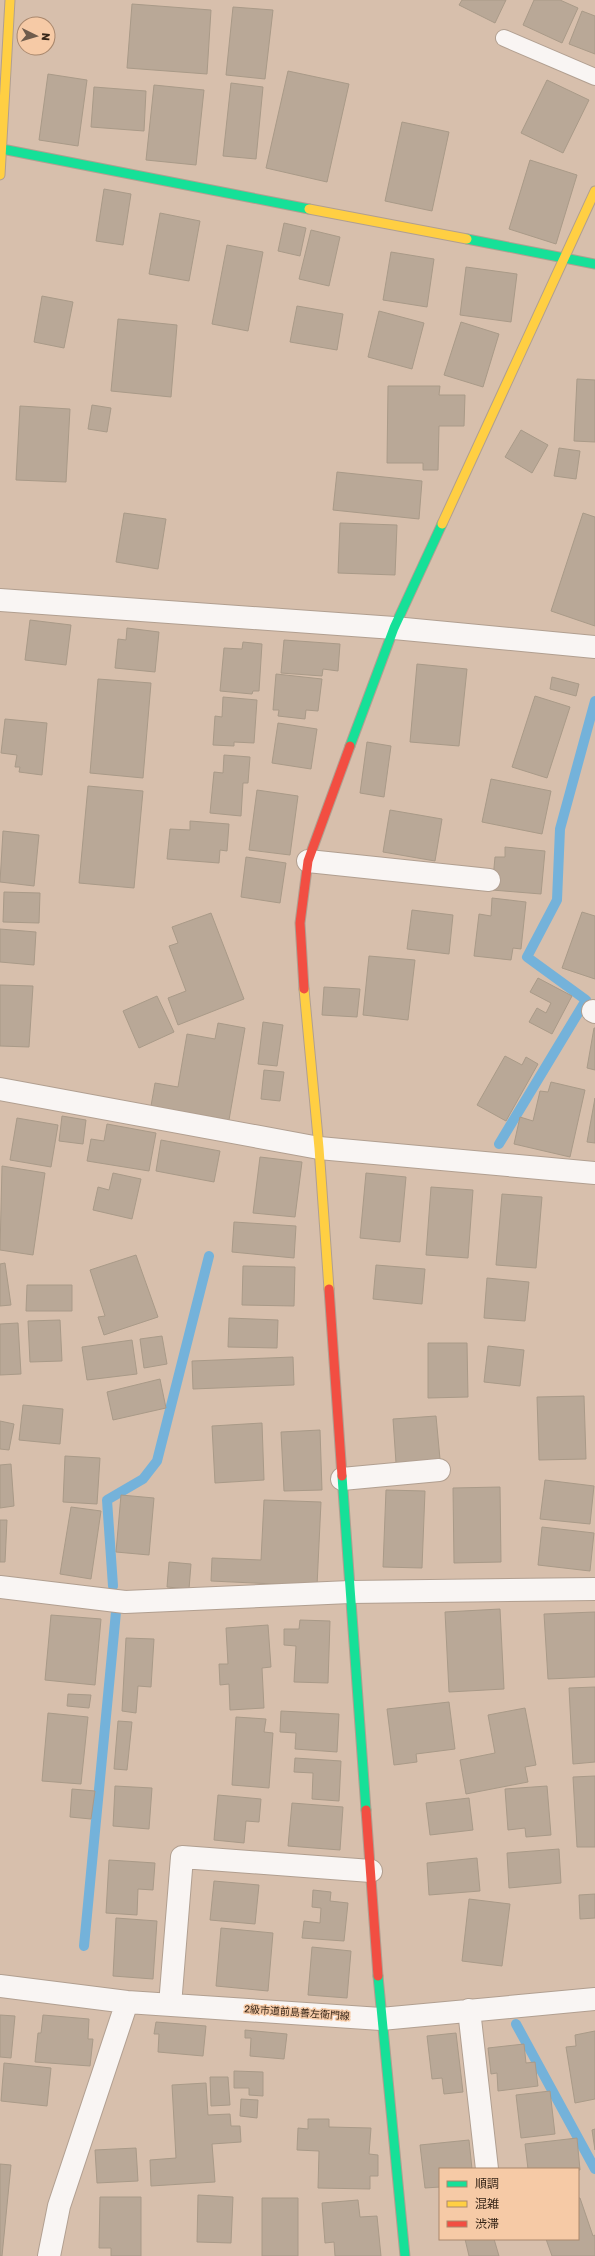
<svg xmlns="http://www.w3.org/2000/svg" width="595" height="2256" font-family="Rubik,'Noto Sans JP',sans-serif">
	<rect width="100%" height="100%" fill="#d7bfac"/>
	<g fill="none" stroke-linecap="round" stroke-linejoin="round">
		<path stroke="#74b2da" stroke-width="10" d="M499 1144 586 1000 527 957 557 900 560 829 595 701
			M113 1586 107 1500 143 1479 157 1461 209 1256
			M84 1946 116 1612
			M516 2024 595 2169"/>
	</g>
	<path fill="#b9a897" stroke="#a99a88" d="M462 0H506L495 23 459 5Z
		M534 0H560L578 8 562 43 523 25Z
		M132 4 211 10 207 74 127 68Z
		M233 7 273 10 265 79 226 75Z
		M582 11 595 16V54L569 44Z
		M288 71 349 84 327 182 266 168Z
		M48 74 87 80 78 146 39 140Z
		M547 80 589 100 563 153 521 133Z
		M231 83 263 87 256 159 223 156Z
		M154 85 204 90 196 165 146 160Z
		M94 87 146 91 144 131 91 127Z
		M402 122 449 132 432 211 385 201Z
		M530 160 577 175 556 244 509 229Z
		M104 189 131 194 123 245 96 241Z
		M160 213 200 221 189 281 149 274Z
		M284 223 306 228 300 256 278 251Z
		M311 230 340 237 329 286 299 279Z
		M227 245 263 252 248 331 212 324Z
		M391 252 434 259 427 307 383 300Z
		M466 267 517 274 511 322 460 315Z
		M42 296 73 302 64 348 34 342Z
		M297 306 343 314 337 350 290 342Z
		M379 311 424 323 412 369 368 357Z
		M118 319 177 325 171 397 111 391Z
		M461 322 499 334 483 387 444 375Z
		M577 379 595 380V442L574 441Z
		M388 386H440L439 395H465L464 426H439L438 470H423V463H387Z
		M92 405 111 408 107 432 88 429Z
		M20 406 70 409 66 482 16 480Z
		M521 430 548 445 532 473 505 457Z
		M559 448 580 451 576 479 554 476Z
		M337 472 422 481 419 519 333 510Z
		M124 513 166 519 158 569 116 562Z
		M583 513 595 517V626L551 611Z
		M340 523 397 525 395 575 338 573Z
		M30 620 71 625 66 665 25 660Z
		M127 628 159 632 155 672 115 668 118 639 126 640Z
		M284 640 340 644 338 671 323 669 322 676 281 673Z
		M243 642 262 644 259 691H253L252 694 220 691 224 648 242 649Z
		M417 664 467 669 459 746 410 742Z
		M276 674 322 679 318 711 306 710 305 719 278 716 279 710H273Z
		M552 677 579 684 576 696 550 689Z
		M98 679 151 683 143 778 90 773Z
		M535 696 570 707 547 778 512 767Z
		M223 697 257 700 254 743 234 742V746L213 745 215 716 222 717Z
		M5 719 47 723 42 775 19 772 20 767H15L17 755 1 753Z
		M278 723 317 729 311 769 272 763Z
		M367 742 391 746 384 797 360 793Z
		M224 755 250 757 248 783H243L241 816 210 813 214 772 223 773Z
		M491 779 551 791 542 834 482 822Z
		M88 786 143 791 134 888 79 883Z
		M257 790 298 796 290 855 249 850Z
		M390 810 442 819 435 861 383 852Z
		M190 821 229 824 227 851 220 850 219 863 167 859 170 829 190 830Z
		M3 831 39 835 34 886 0 882Z
		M505 847 545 851 541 894 492 890 495 857H505Z
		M246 857 286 863 280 903 241 897Z
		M4 892 40 893 39 923 3 922Z
		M492 898 526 902 521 949 513 948 511 960 474 956 479 914 491 916Z
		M412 910 453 915 449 954 407 949Z
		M582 912 595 916V979L562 968Z
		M211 913 244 999 178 1025 168 998 186 991 169 946 178 943 172 927Z
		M0 929 36 932 34 965 0 962Z
		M369 956 415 960 408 1020 363 1015Z
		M538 978 572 996 552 1034 529 1022 537 1008 546 1013 551 1003 530 992Z
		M0 985 33 986 29 1047 0 1046Z
		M324 987 360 989 357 1017 322 1015Z
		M157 996 174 1032 139 1048 123 1011Z
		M263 1022 283 1025 277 1066 258 1064Z
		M218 1023 245 1028 229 1120 151 1106 155 1083 178 1087 187 1034 215 1039Z
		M594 1028H595V1070L587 1068Z
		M505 1056 522 1065 526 1057 538 1064 506 1121 477 1105Z
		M264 1070 284 1072 280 1101 261 1099Z
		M551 1082 585 1090 570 1157 514 1144 520 1117 533 1121 540 1091 548 1092Z
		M595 1098V1143L587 1142Z
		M62 1116 86 1120 83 1144 59 1141Z
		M17 1118 58 1125 51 1167 10 1160Z
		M107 1124 156 1133 149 1171 87 1161 91 1139 104 1141Z
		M161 1140 220 1151 214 1182 156 1171Z
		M260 1157 302 1162 295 1217 253 1213Z
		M2 1166 45 1173 33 1255 0 1250Z
		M113 1173 141 1179 132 1219 93 1210 98 1187 109 1190Z
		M366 1173 406 1177 400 1242 360 1238Z
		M431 1187 473 1190 468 1258 426 1255Z
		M502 1194 542 1197 536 1268 496 1265Z
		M234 1222 296 1226 294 1258 232 1252Z
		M136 1255 158 1317 104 1335 98 1317 105 1316 90 1270Z
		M5 1263 11 1305 0 1306V1264Z
		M376 1265 425 1269 422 1304 373 1299Z
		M243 1266 295 1267 294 1306 242 1305Z
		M487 1278 529 1282 525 1321 484 1318Z
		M27 1285H72V1311H26Z
		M229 1318 278 1320 277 1348 228 1347Z
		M60 1320 62 1361 30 1362 28 1321Z
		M18 1323 21 1374 0 1375V1324Z
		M162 1336 167 1364 144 1368 140 1339Z
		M132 1340 137 1374 87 1380 82 1347Z
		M428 1343H467L468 1397 428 1398Z
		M488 1346 524 1350 520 1386 484 1382Z
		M293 1357 294 1385 193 1389 192 1361Z
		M160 1379 166 1408 113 1420 107 1392Z
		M584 1396 586 1459 539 1460 537 1397Z
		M23 1405 63 1409 60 1444 19 1440Z
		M436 1416 440 1459 396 1463 393 1419Z
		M0 1421 14 1424 9 1450 0 1449Z
		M262 1423 264 1480 215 1483 212 1426Z
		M320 1430 322 1490 284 1491 281 1432Z
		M65 1456 100 1458 97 1504 63 1502Z
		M11 1464 14 1506 0 1508V1465Z
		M545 1480 594 1486 590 1524 540 1519Z
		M500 1487 501 1562 454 1563 453 1488Z
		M386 1490 425 1491 422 1568 383 1567Z
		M121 1495 154 1498 149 1555 116 1552Z
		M264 1500 321 1502 317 1586 211 1581 212 1558 261 1560Z
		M71 1507 101 1511 91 1579 60 1574Z
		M0 1520H7L5 1562H0Z
		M542 1527 594 1533 590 1571 538 1565Z
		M169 1562 191 1564 189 1589 167 1587Z
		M500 1609 504 1689 449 1692 445 1612Z
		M595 1612V1677L548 1679 544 1614Z
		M51 1615 101 1619 95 1685 45 1680Z
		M300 1620 330 1621 328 1683 294 1682 296 1646 284 1645V1629H299Z
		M268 1625 271 1667 262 1668 264 1708 230 1710 229 1684 220 1685 219 1664H228L226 1628Z
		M126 1638 154 1639 151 1687 138 1686 136 1713 122 1711Z
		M595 1687V1762L573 1764 569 1688Z
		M68 1694 91 1695 89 1708 67 1706Z
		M449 1702 455 1749 416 1754 417 1762 394 1765 387 1709Z
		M525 1708 536 1765 525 1767 528 1782 466 1794 460 1760 495 1753 488 1715Z
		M281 1711 339 1714 337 1752 295 1749 296 1733 280 1732Z
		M48 1713 88 1717 81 1784 42 1781Z
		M236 1717 266 1719 264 1732 273 1733 269 1788 232 1785Z
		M118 1721 132 1722 127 1770 114 1769Z
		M295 1758 341 1761 339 1801 312 1799 313 1773 294 1772Z
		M595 1776V1847H577L573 1777Z
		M115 1786 152 1788 149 1829 113 1826Z
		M547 1786 551 1835 526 1837 525 1828 508 1830 505 1789Z
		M72 1789 95 1791 91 1819 70 1817Z
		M218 1795 261 1799 259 1822 246 1821 244 1843 214 1840Z
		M469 1798 473 1830 430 1835 426 1803Z
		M292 1803 343 1807 340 1850 288 1846Z
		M559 1849 561 1883 509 1888 507 1853Z
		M477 1858 480 1891 429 1895 427 1863Z
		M109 1860 155 1863 153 1890 138 1889 137 1915 106 1913Z
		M214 1881 259 1885 255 1924 210 1920Z
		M313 1890 331 1892 330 1901 348 1903 344 1941 302 1938 304 1921 320 1923 321 1908 312 1907Z
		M595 1894V1918L580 1919 579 1895Z
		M469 1899 510 1904 502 1966 462 1961Z
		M116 1918 157 1921 153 1979 113 1976Z
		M221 1928 273 1933 268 1991 216 1986Z
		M312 1947 351 1951 347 1998 308 1995Z
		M0 2015 15 2016 11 2058 0 2057Z
		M43 2015 89 2019 88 2039H93L90 2066 35 2062 38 2033H41Z
		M156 2022 206 2026 203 2056 158 2052 159 2034H154Z
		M245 2030 287 2034 284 2059 250 2056 251 2038H245Z
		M595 2031V2099L575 2103 566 2047 576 2046 575 2035Z
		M456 2033 463 2092 444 2094 442 2078 432 2079 427 2036Z
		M524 2044 526 2063 535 2062 538 2086 498 2091 497 2073 491 2074 488 2048Z
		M4 2063 51 2068 47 2106 1 2101Z
		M234 2071 263 2072V2096L249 2095V2088H234Z
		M210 2077H228L230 2105 211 2106Z
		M206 2083 208 2115 230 2114 231 2126H240L241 2142 212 2144 215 2182 151 2186 150 2160 176 2158 172 2085Z
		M550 2091 555 2134 521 2138 516 2095Z
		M241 2099 258 2100 257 2118 240 2116Z
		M308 2119H329V2127L371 2128 369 2154 378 2155V2176H370V2189L318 2188 319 2151 297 2150 298 2128 308 2129Z
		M595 2129V2150L592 2130Z
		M577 2138 580 2170 528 2169 525 2144Z
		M469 2140 472 2169H440V2187L425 2188 420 2145Z
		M136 2148 138 2181 97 2183 95 2150Z
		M0 2164 11 2165 2 2256H0Z
		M198 2195 233 2197 231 2243 197 2242Z
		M100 2197H141V2256H111V2248H99Z
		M262 2198H298V2256H262Z
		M578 2198H580L593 2236 595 2235V2256H552L546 2239H578Z
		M358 2200 360 2217 377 2216 381 2256H335L334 2242 325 2243 322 2203Z
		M465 2239H494L499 2256H469Z"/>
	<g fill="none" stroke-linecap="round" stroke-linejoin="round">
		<defs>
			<path id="lane" d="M504 38 595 77"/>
			<path id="street" d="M0 600 394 628 595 647
				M308 861 489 880
				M593 1011 595 1012
				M0 1089 319 1148 595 1173
				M342 1479 439 1470
				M0 1587 125 1602 350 1592 595 1589
				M0 1986 127 2002 381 2019 595 1999
				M170 2005 182 1857 371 1871
				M469 2010 487 2169
				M49 2256 59 2206 127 2002"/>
			<path id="fast" d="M2 149 309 209
				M467 239 595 264
				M350 746 394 628 442 524
				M342 1476 366 1810
				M378 1976 405 2256"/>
			<path id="slow" d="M0 175 10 0
				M309 209 467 239
				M442 524 595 191
				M304 989 319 1148 329 1289"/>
			<path id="jam" d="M304 989 300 923 308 861 350 746
				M329 1289 342 1476
				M366 1810 378 1976"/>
		</defs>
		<use href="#lane" stroke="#b19f90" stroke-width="18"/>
		<use href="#street" stroke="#b19f90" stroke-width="24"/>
		<use href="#fast" stroke="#b19f90" stroke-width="11"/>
		<use href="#slow" stroke="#b19f90" stroke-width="11"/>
		<use href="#jam" stroke="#b19f90" stroke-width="11"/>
		<use href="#lane" stroke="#f9f5f3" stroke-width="16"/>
		<use href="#street" stroke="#f9f5f3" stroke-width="22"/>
		<use href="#fast" stroke="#16e098" stroke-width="9"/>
		<use href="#slow" stroke="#ffcf43" stroke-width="9"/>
		<use href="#jam" stroke="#f24e42" stroke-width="9"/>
	</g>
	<g text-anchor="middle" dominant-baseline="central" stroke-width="3" stroke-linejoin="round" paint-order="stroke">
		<g font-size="10" fill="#372618" stroke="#f6caa6">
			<text transform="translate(297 2013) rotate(4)">2級市道前島善左衛門線</text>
		</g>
	</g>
	<rect x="439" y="2168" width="140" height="72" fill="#f6caa6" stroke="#aa886d"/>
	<rect x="447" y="2181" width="20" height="6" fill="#16e098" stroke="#aa886d"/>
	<text x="475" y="2188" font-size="12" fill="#372618">順調</text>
	<rect x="447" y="2201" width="20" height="6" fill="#ffcf43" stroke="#aa886d"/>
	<text x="475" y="2208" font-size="12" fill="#372618">混雑</text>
	<rect x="447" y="2221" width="20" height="6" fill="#f24e42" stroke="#aa886d"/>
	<text x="475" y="2228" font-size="12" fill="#372618">渋滞</text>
	<g transform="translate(36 36) rotate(95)"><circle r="19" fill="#f6caa6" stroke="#aa886d"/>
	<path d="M0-3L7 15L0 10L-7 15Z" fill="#6f5c4c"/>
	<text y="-6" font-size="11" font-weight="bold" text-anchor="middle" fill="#372618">N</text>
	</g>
</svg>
